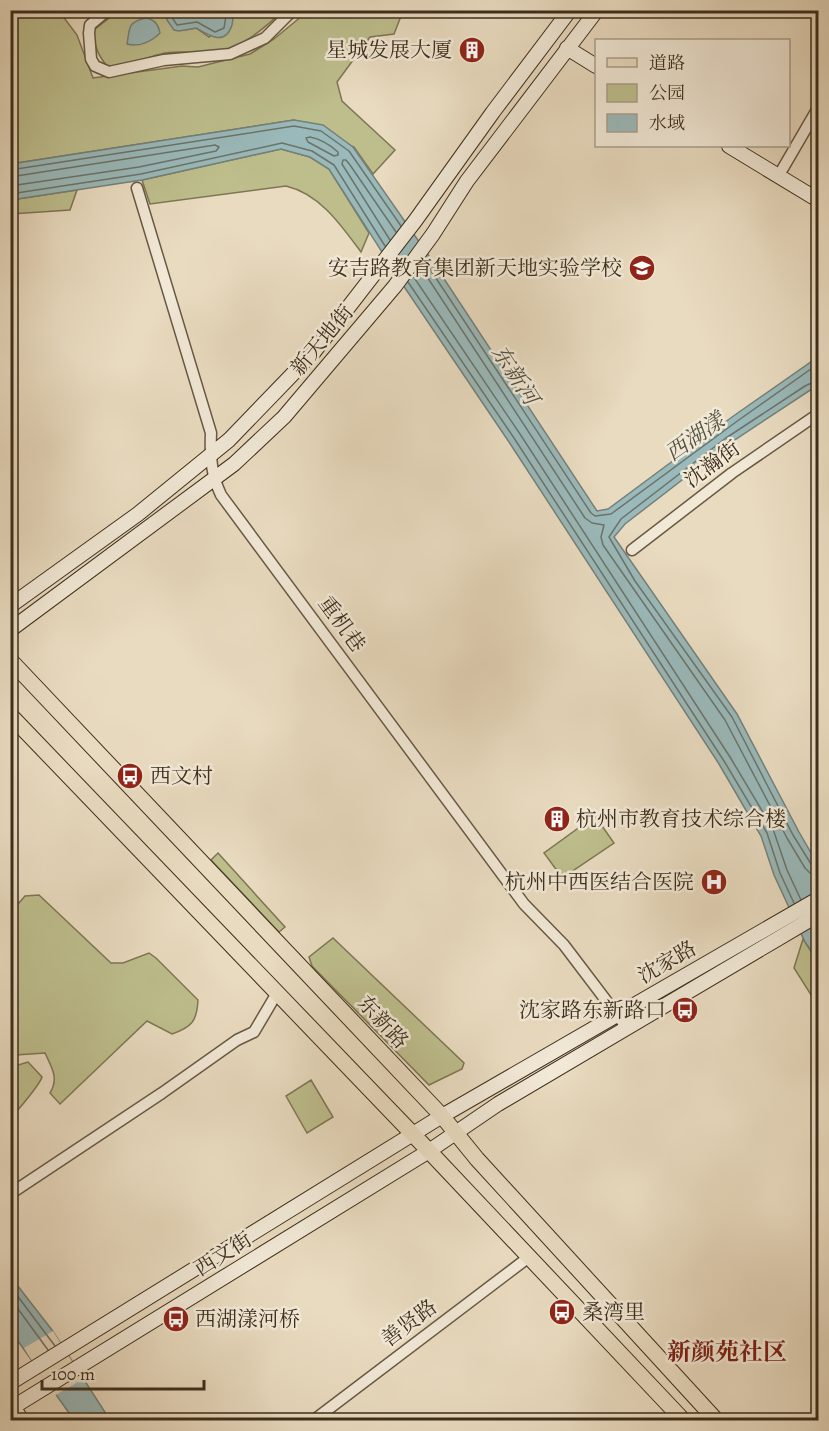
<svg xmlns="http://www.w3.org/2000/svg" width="829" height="1431" font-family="Alegreya,'Noto Serif SC',serif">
	<rect width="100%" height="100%" fill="#e9dbc0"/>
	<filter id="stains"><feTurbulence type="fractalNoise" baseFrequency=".00333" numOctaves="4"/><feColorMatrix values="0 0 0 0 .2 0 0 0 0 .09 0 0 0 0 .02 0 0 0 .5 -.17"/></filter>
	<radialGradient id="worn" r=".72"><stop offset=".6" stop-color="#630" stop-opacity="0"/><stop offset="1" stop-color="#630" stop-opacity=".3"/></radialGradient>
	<path fill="#bebe8d" stroke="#7e7654" stroke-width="1.5" d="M15 11H59L77 35 93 78 182 66 198 67 250 54 274 39 308 11H403L394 34 370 37 337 82 342 101 395 150 373 174 354 147 294 120 11 164 10 13Z
		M124 11H167L166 14 185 30 196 28 209 37 232 16 234 11H283C264 28 244 47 217 52 199 55 179 49 161 54 143 58 126 67 107 66 97 54 94 45 94 30L113 15Z
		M281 149 310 157 329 169 369 233 361 252C341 225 320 194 286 186L150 204 142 180Z
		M77 190 70 210 11 214V200Z
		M595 816 614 843 571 872 563 875 555 868 544 853Z
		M218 853 285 927 279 932 211 860Z
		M39 895 111 963H123L149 953 156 958 198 1000C197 1021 192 1027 172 1034L147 1021 60 1104 50 1093C59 1078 52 1068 45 1053L16 1055 11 1049V912L25 896Z
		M333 938 464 1063 462 1069 429 1085 312 966 309 957Z
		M803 939 818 962V1006L794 968Z
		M28 1062 42 1077C40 1084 17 1112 11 1117V1067Z
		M311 1080 333 1117 307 1133 286 1096Z"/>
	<path fill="#9ab9ba" stroke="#75817a" stroke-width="1.5" d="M167 11V10L234 11C233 15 233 21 232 25 225 47 208 35 196 28L179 31 174 30 167 20Z
		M146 18C155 20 158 24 160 33 151 42 139 47 127 44 130 28 127 22 146 18Z
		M294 120 323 125 353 147 429 256 597 511 608 509 732 417 818 357V385L730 443 625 524 614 537 737 714 799 832 818 865V960L805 942 774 875 761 836 719 764 509 442 405 288 329 169 310 157 281 149 142 180 11 200V164Z
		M10 1276 52 1330 110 1420H74L13 1334 10 1330Z"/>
	<path fill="#e9dbc0" d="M53 1331 83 1379 54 1396 24 1348Z"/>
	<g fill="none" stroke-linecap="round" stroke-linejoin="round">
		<path stroke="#6c746a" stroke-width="1.5" d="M173 10V19L177 25 197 22 215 32 224 28 227 10
			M310 137C321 139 329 144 338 152V155L334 156 308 142 306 138Z
			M10 170 294 126 321 131 349 151 401 226
			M10 177 215 145 219 147 216 151 139 167 10 186
			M10 194 141 174 282 143 312 151 334 165 385 246
			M390 240 342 164 343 160H346L350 165 396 232
			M424 260 591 513 595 516 611 514 736 422 818 364
			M420 266 585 518 592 523 604 525 601 537 603 545 725 720 787 838 805 868 810 873 818 874
			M413 276 520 434 730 757 773 829 787 870 801 900
			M408 282 514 438 724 761 767 833 780 873 794 903
			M818 380 805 386 726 438 621 519 609 537 635 581 732 717 793 835 811 864 818 867
			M10 1286 55 1346
			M10 1298 48 1350"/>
		<defs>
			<path id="street" d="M108 10 90 25 89 33 91 59 95 66 109 72 164 60 230 54 265 38 293 10
				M779 175 818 108
				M137 188 211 433C210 456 211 474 221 495L524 904 564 945 627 1028
				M632 550 732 473 818 414
				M10 1194 162 1093 237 1040 254 1032 277 993
				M314 1420 529 1257"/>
			<path id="secondary" d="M567 48 596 66
				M729 146 818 200
				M10 606 138 514 229 440 313 353 415 221 493 112 570 10
				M10 630 234 464 284 417 395 286 433 234 467 181 597 10
				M10 1383 442 1116 818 899
				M10 1403 22 1420
				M10 1409 429 1151 498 1104 818 915"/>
			<path id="primary" d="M10 660 442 1116 477 1159 716 1420
				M10 715 429 1151 683 1420"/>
		</defs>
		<use href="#street" stroke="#685944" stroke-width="13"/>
		<use href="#secondary" stroke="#3d2e1b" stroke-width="16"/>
		<use href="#primary" stroke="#3d2e1b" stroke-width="17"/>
		<use href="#street" stroke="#f1e8d6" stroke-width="10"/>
		<use href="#secondary" stroke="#f1e8d6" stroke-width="14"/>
		<use href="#primary" stroke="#e9dbc0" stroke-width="15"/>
	</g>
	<defs>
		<symbol id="building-disc" viewBox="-11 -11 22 22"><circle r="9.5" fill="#8f2418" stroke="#f1e8d6"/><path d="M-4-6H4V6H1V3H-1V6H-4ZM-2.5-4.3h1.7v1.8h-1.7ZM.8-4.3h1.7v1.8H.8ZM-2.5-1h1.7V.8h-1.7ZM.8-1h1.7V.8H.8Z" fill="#fff"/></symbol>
		<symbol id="school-disc" viewBox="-11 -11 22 22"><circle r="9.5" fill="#8f2418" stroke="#f1e8d6"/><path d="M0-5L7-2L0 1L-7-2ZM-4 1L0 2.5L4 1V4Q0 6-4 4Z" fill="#fff"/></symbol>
		<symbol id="bus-disc" viewBox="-11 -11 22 22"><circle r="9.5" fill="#8f2418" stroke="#f1e8d6"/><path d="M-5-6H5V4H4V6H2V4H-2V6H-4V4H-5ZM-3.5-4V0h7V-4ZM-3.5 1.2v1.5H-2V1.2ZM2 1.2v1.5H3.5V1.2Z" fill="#fff"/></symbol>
		<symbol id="hospital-disc" viewBox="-11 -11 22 22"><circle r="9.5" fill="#8f2418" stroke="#f1e8d6"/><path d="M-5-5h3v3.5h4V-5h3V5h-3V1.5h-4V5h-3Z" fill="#fff"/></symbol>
	</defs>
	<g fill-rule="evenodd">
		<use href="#building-disc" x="457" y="35" width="30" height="30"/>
		<use href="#school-disc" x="627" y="253" width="30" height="30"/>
		<use href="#bus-disc" x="115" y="761" width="30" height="30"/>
		<use href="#building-disc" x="542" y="804" width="30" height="30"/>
		<use href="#hospital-disc" x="699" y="867" width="30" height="30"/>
		<use href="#bus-disc" x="670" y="995" width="30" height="30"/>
		<use href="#bus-disc" x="547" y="1297" width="30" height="30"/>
		<use href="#bus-disc" x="161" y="1304" width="30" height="30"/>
	</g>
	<g text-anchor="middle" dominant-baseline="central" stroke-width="5" stroke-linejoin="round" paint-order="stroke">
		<g font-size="21" fill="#3d2e1b" stroke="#f1e8d6" text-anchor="end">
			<text x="452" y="50">星城发展大厦</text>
			<text x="622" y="268">安吉路教育集团新天地实验学校</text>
			<text x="150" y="776" text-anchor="start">西文村</text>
			<text x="576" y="819" text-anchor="start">杭州市教育技术综合楼</text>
			<text x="694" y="882">杭州中西医结合医院</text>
			<text x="666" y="1010">沈家路东新路口</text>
			<text x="582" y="1312" text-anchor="start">桑湾里</text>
			<text x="195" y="1319" text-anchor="start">西湖漾河桥</text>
		</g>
		<g font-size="21" fill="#3d2e1b" stroke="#f1e8d6">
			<text transform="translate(322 340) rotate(-50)">新天地街</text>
			<text transform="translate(712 464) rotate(-36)">沈瀚街</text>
			<text transform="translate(342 624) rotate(54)">重机巷</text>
			<text transform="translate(667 962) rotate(-30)">沈家路</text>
			<text transform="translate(383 1022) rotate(47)">东新路</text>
			<text transform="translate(223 1254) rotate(-32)">西文街</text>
			<text transform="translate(409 1323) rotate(-37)">善贤路</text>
		</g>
		<g font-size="22" font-style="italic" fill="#545143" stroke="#f1e8d6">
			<text transform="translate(515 375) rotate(57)">东新河</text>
			<text transform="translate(695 437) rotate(-35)">西湖漾</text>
		</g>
		<g font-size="24" font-weight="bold" fill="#7a1f14" stroke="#f1e8d6">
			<text x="727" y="1352">新颜苑社区</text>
		</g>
	</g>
	<rect width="829" height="1431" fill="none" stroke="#e9dbc0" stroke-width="36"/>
	<rect x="12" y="12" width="805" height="1407" fill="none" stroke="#3d2e1b" stroke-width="3"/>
	<rect x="18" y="18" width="793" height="1395" fill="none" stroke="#3d2e1b" stroke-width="1.5"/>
	<rect x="595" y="39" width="195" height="108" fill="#f1e8d6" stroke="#a99e8b" stroke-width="1.5"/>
	<rect x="607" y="58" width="30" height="9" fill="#e9dbc0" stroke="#a99e8b" stroke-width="1.5"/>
	<text x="649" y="69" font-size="18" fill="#3d2e1b">道路</text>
	<rect x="607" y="84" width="30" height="18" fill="#bebe8d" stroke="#a99e8b" stroke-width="1.5"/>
	<text x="649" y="99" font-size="18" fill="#3d2e1b">公园</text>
	<rect x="607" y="114" width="30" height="18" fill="#9ab9ba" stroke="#a99e8b" stroke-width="1.5"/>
	<text x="649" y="129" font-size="18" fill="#3d2e1b">水域</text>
	<path d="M42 1380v9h162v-9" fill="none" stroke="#3d2e1b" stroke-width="3"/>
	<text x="51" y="1380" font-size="18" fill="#3d2e1b" stroke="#f1e8d6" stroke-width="4.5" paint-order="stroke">100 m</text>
	<rect width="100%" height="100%" filter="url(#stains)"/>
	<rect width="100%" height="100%" fill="url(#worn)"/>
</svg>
